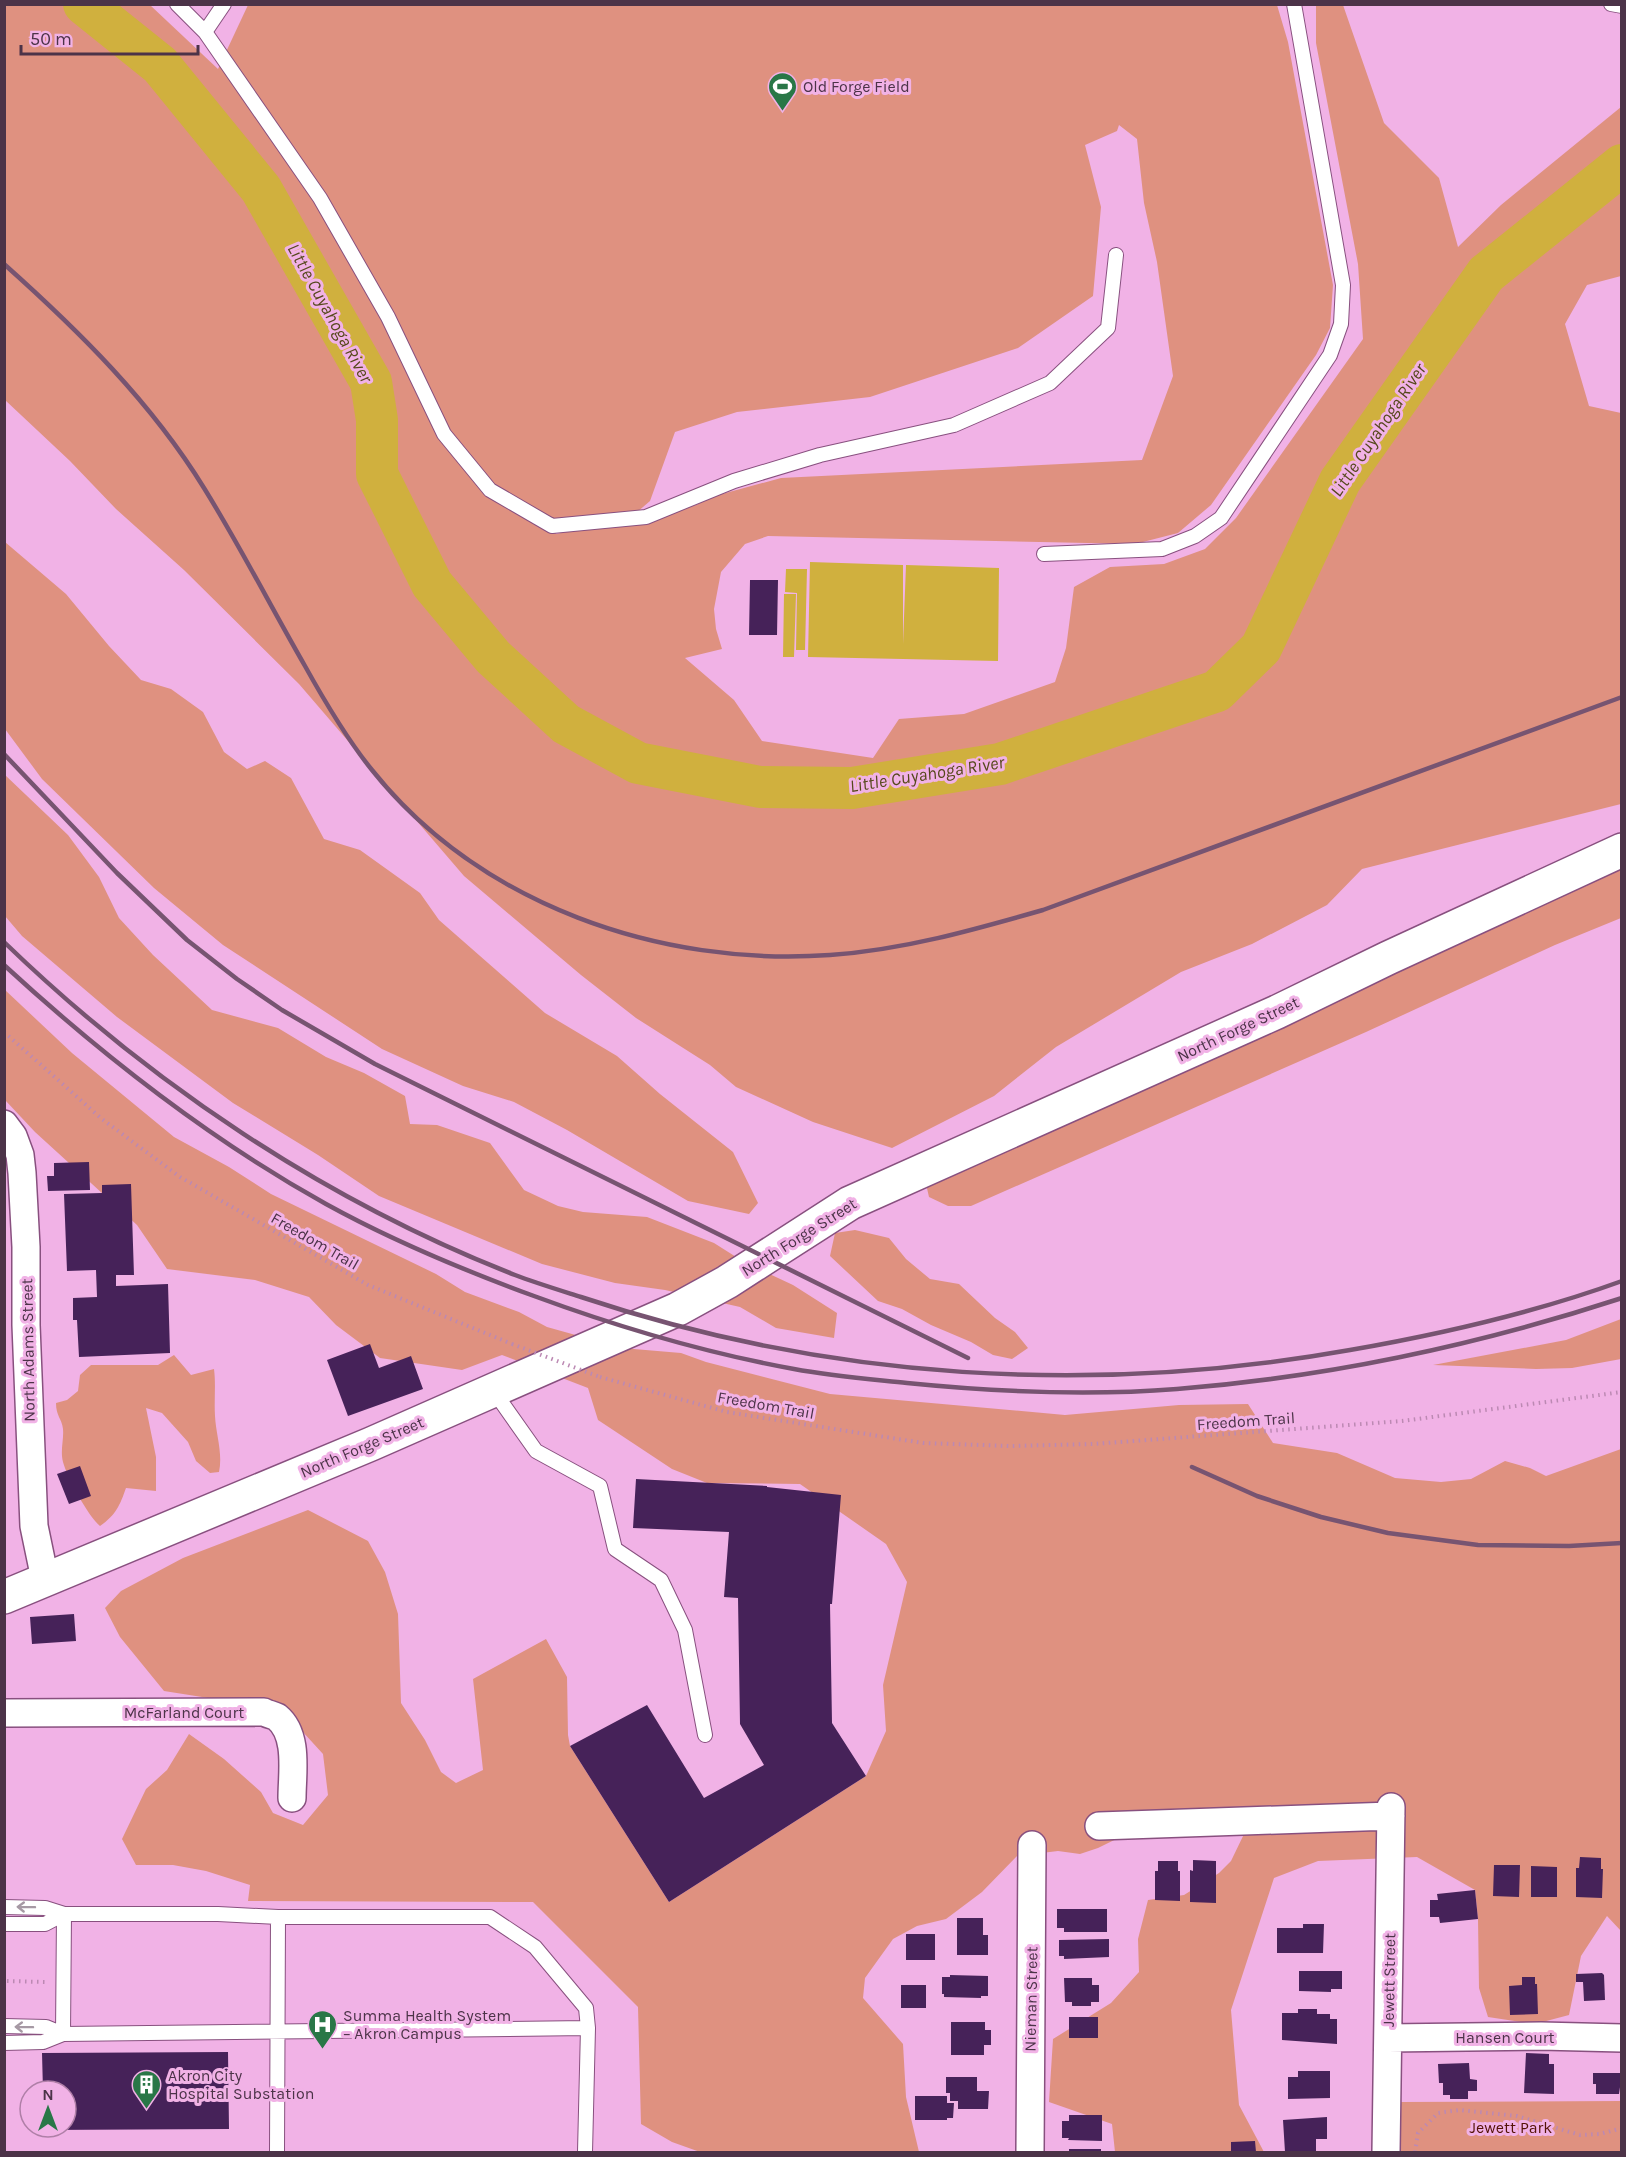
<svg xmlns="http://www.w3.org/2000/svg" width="1626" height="2157" font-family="Karla,sans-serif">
	<rect width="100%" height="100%" fill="#f1b2e6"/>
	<path fill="#df9180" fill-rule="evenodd" d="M4 5H150L218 69 248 5H1277L1288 42 1333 285 1330 328 1316 355 1211 505 1178 533 1135 544 768 536 745 544 721 572 714 609 716 629 722 649 685 658 734 700 762 741 873 758 899 719 964 714 1055 682 1066 648 1074 587 1110 567 1164 564 1205 549 1236 518 1363 339 1358 264 1316 43V5H1343L1384 123 1439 178 1458 247 1501 205 1621 107V276L1587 285 1565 324 1589 406 1621 413V804L1362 869 1327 905 1252 944 1181 972 1056 1047 994 1096 892 1148 813 1122 736 1087 710 1065 636 1018 581 975 464 876 299 684 184 570 116 509 70 461 5 400ZM1119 125 1137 139 1144 203 1157 262 1173 376 1142 460 781 478 711 497 696 505 629 519 650 501 675 432 737 412 870 397 1018 348 1093 296 1101 207 1085 145 1117 131ZM626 520 556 534 552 527Z
		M5 542 66 594 109 646 141 680 171 689 203 712 224 752 247 769 265 761 291 778 324 839 360 850 420 893 439 920 545 1013 617 1056 660 1094 733 1152 758 1203 749 1214 688 1201 567 1130 514 1102 463 1086 382 1049 223 945 154 888 42 779 5 729Z
		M4 774 68 835 99 877 119 918 153 955 212 1010 278 1028 326 1057 364 1073 405 1096 410 1124 437 1125 490 1143 524 1190 558 1206 583 1212 647 1217 714 1243 744 1262 793 1285 837 1313 834 1338 776 1328 740 1307 665 1290 615 1283 542 1264 379 1196 318 1155 233 1103 117 1017 22 936 5 916Z
		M1621 863V918L1555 945 1366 1032 971 1206H948L929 1197 926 1184Z
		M4 989 72 1053 174 1137 229 1167 271 1194 436 1274 465 1292 519 1312 547 1327 622 1348 681 1353 706 1362 830 1394 1065 1415 1179 1405 1248 1404 1273 1443 1337 1453 1395 1478 1441 1482 1471 1479 1505 1461 1530 1468 1546 1476 1621 1449V1931L1607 1916 1581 1956 1569 2015 1535 2024 1488 2017 1479 1988 1478 1919 1475 1890 1417 1857 1318 1861 1274 1878 1231 2010 1239 2105 1264 2152H1115L1112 2124 1049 2102 1053 2039 1111 2003 1139 1972 1138 1939 1148 1900 1184 1895 1219 1873 1231 1861 1245 1832 1161 1817 1098 1848 1080 1854 1058 1851 1017 1856 982 1892 946 1919 917 1926 893 1939 865 1978 863 1998 903 2044 906 2097 919 2152H700L672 2142 641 2124 638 2007 533 1902 248 1901 250 1885 206 1871 173 1865H136L122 1839 146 1789 167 1770 189 1734 224 1759 261 1792 273 1813 303 1825 328 1795 323 1754 302 1731 272 1708 164 1691 120 1637 105 1608 121 1591 183 1558 308 1510 368 1541 385 1572 398 1614 401 1703 425 1740 441 1772 456 1783 483 1770 473 1679 546 1639 567 1677 568 1735 570 1746 669 1902 866 1776 886 1731 883 1685 907 1582 886 1544 800 1484 707 1483 672 1469 598 1420 588 1388 502 1355 462 1370 380 1358 336 1325 309 1297 255 1280 167 1269 137 1225 35 1132 5 1100Z
		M855 1230 889 1238 906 1259 930 1279 959 1284 995 1318 1015 1332 1028 1348 1012 1359 993 1355 971 1342 931 1325 902 1309 878 1301 830 1256 835 1233Z
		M1621 1319V1359L1572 1368 1536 1369 1433 1365 1566 1340Z
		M174 1355 191 1375 214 1369C216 1385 214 1400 215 1416 216 1435 223 1453 219 1472L210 1473 196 1461 188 1442 162 1413 146 1408 156 1457V1491L126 1488C120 1505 116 1515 100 1526 88 1516 67 1477 63 1462 60 1450 64 1440 63 1429 62 1419 56 1416 56 1403L67 1400 78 1391 80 1375 91 1365H158Z
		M1621 2101V2152H1400V2102Z"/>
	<path fill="#d0b03e" d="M810 562 903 565V644L906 565 999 568 998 661 808 657Z
		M786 569H807L805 650H796L797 593 785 592Z
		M784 594H796L794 657H783Z"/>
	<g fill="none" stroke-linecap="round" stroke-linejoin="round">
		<path stroke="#d0b03e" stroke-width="42" d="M84 4 160 65 261 189 371 382 377 420V474L432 584 493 657 566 724 638 763 760 787 852 788 1000 764 1217 691 1261 648 1340 481 1486 274 1622 165"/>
	</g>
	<path fill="#462259" d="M750 580H778L777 635H749Z
		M89 1162 90 1190 48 1191 47 1176H54V1163Z
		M131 1184 134 1275H116V1286L168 1284 170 1353 79 1357 77 1320H73V1298L97 1297 96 1270 67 1271 64 1194 102 1193V1185Z
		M370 1344 379 1368 411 1356 423 1389 348 1416 327 1360Z
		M80 1466 91 1496 69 1504 57 1474Z
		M636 1479 767 1486V1487L841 1495 832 1604H830L832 1723 866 1776 669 1902 570 1746 647 1705 704 1798 764 1765 740 1724 738 1598 724 1597 729 1532 633 1528Z
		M74 1614 76 1641 32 1644 30 1617Z
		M1580 1857 1601 1858V1869H1603L1602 1898 1576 1897V1868H1579Z
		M1193 1860 1216 1861V1903L1190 1902V1870L1193 1871Z
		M1158 1861H1178V1871H1180V1901L1155 1900V1871H1158Z
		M1494 1865H1520L1519 1897 1493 1896Z
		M1531 1866 1557 1867V1897H1531Z
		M1475 1890 1478 1919 1440 1923 1439 1917H1430V1900H1438L1437 1894Z
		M1057 1909H1107V1932H1064V1928H1057Z
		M957 1918H983V1935H988V1955H957Z
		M1303 1924H1324L1323 1953H1277V1928H1303Z
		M906 1934H935V1960H906Z
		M1109 1939V1957L1064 1959V1956H1059V1940Z
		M1299 1971H1342V1989H1331V1992L1299 1991Z
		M1602 1973 1604 1975 1605 2000 1584 2001 1583 1982H1576V1974Z
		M950 1975 988 1976V1996H981V1998L944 1997V1994H942V1977H950Z
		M1522 1977H1535V1984H1537L1538 2014 1510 2015 1509 1986 1522 1985Z
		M1064 1978H1092V1985H1099V2002H1091V2006H1072V2002H1065Z
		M901 1985H926V2008H901Z
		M1298 2009H1317V2014H1330V2019H1337V2044L1282 2040V2013H1298Z
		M1069 2017H1098V2038H1069Z
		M951 2022H985V2030H991V2045H984V2055H951Z
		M228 2052 229 2129 43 2130V2127H66V2091H43L42 2053Z
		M1526 2053 1549 2054V2064H1554V2094L1524 2093Z
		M1469 2063 1470 2079 1477 2080V2091H1468V2099H1450V2095H1443V2083H1439L1438 2064Z
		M1298 2071H1330V2098L1288 2099V2077H1298Z
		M1593 2073H1622L1619 2094H1596V2084H1593Z
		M946 2077H977V2091H989L988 2109H958V2101H950V2093H946Z
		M915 2096H947V2103H954L953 2118H947V2120H915Z
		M1069 2115H1102V2141L1068 2140 1069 2138H1062V2121H1069Z
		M1327 2117V2139H1316V2152H1285L1283 2120Z
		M1255 2141 1256 2152H1231V2142Z
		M1069 2149H1101V2152H1069Z"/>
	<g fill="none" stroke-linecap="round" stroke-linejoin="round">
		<defs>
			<path id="service" d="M177 4 205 32 320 198 388 317 444 434 490 490 552 526 646 517 734 481 820 455 954 425 1050 383 1108 328 1116 255
				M1611 4 1622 6
				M205 32 224 4
				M1044 554 1162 549 1195 536 1221 518 1330 355 1341 324 1343 285 1294 4
				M493 1390 536 1451 600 1486 615 1549 661 1580 685 1630 705 1735
				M4 1907 45 1908 64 1914 45 1924H4
				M4 2026 46 2027 63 2034 43 2042 4 2043
				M277 2152 278 1917
				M585 2152 588 2028 586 2008 535 1947 490 1917H278L218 1914H64L63 2034 588 2028"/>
			<path id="minor" d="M4 1124 13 1136 20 1155 22 1173 26 1247V1325L34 1526 45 1579
				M4 1713 264 1712C267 1714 273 1715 277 1717 299 1735 292 1773 292 1798
				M1099 1826 1391 1816
				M1388 2038 1541 2036 1622 2038
				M1030 2152 1032 1845
				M1386 2152 1391 1807"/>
			<path id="tertiary" d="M4 1597 371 1444 678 1309 727 1282 850 1203 1277 1012 1388 958 1622 850"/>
		</defs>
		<use href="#service" stroke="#88507f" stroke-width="16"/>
		<use href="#minor" stroke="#88507f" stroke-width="30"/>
		<use href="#tertiary" stroke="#88507f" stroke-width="36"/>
		<path stroke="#bc89b3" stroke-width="4" stroke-dasharray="1.5 4.5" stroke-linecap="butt" d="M4 1032 102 1119 180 1177 368 1285 512 1344
			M600 1377 727 1412 923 1443 1010 1446 1093 1444 1402 1421 1622 1392
			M7 1981 45 1982
			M1415 2152 1418 2133 1438 2113 1444 2112 1460 2110 1517 2116 1580 2135 1600 2134 1622 2128"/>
		<use href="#service" stroke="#fff" stroke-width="14"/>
		<use href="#minor" stroke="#fff" stroke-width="27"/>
		<use href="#tertiary" stroke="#fff" stroke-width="33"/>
		<path stroke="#775471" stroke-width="4.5" d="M4 264C79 331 151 402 204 488 240 546 271 607 305 666 325 702 346 738 372 770 480 905 660 967 830 955 903 950 973 930 1043 910L1622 697
			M4 754 117 873 187 940 237 979 282 1010 375 1064 968 1358
			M4 942C150 1083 325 1201 515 1275 536 1283 559 1290 581 1297 830 1380 1092 1396 1350 1350 1442 1334 1534 1313 1622 1281
			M4 965C103 1056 209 1139 326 1204 393 1241 463 1270 534 1296 618 1327 706 1353 794 1369 831 1376 869 1379 907 1383 996 1392 1088 1396 1177 1389 1328 1377 1478 1345 1622 1298
			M1192 1467 1257 1496 1321 1517 1388 1533 1478 1545 1569 1546 1622 1543"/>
		<path stroke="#bc89b3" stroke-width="4" stroke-dasharray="1.5 4.5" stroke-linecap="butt" d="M512 1344 600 1377"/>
	</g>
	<defs><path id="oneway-shaft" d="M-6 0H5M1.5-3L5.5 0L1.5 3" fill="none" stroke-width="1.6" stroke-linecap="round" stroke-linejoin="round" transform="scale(1.5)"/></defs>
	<g stroke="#a699a4">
		<use href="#oneway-shaft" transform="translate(26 1907) rotate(-179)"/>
		<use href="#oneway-shaft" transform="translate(24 2027) rotate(-179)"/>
	</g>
	<defs>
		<symbol id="stadium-pin" viewBox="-11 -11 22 30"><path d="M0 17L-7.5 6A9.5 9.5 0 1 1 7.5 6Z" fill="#297747" stroke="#f1b2e6"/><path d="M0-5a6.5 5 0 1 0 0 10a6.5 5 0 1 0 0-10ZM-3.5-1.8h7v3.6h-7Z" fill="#fff"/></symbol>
		<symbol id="hospital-pin" viewBox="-11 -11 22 30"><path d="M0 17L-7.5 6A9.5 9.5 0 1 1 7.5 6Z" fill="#297747" stroke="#f1b2e6"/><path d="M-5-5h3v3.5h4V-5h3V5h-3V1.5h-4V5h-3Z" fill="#fff"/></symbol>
		<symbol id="building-pin" viewBox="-11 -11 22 30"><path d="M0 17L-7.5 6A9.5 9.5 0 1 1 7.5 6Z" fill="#297747" stroke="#f1b2e6"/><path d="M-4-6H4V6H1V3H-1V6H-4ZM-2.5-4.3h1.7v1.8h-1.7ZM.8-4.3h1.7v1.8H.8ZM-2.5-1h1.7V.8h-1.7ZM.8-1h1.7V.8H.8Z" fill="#fff"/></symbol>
	</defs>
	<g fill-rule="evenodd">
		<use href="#stadium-pin" x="766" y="70" width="33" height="45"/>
		<use href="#hospital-pin" x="306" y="2008" width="33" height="45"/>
		<use href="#building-pin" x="130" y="2068" width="33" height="45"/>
	</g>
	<g text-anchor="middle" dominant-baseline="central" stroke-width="6" stroke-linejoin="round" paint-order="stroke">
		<g font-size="16" fill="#4c3348" stroke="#f1b2e6" text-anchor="start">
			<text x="803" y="86">Old Forge Field</text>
			<text x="343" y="2015">Summa Health System<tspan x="343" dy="18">– Akron Campus</tspan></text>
			<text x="168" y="2075">Akron City<tspan x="168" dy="18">Hospital Substation</tspan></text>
		</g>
		<g font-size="16" fill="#4c3348" stroke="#f1b2e6">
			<text transform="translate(1238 1029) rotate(-25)">North Forge Street</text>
			<text transform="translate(799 1237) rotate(-32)">North Forge Street</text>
			<text transform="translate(315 1241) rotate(30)">Freedom Trail</text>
			<text transform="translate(28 1350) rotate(-91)">North Adams Street</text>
			<text transform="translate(766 1405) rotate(10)">Freedom Trail</text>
			<text transform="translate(1246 1421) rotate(-4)">Freedom Trail</text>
			<text transform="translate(362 1447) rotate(-23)">North Forge Street</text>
			<text x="184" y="1712">McFarland Court</text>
			<text transform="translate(1389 1980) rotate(-89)">Jewett Street</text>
			<text transform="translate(1031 1999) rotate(-89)">Nieman Street</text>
			<text x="1505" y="2037">Hansen Court</text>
		</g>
		<g font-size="16" fill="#541306" stroke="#f1b2e6">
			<text x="1511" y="2127">Jewett Park</text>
		</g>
		<g font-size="18" font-style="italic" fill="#56481b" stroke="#f1b2e6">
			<text transform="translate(330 313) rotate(61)">Little Cuyahoga River</text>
			<text transform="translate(1378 430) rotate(-56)">Little Cuyahoga River</text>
			<text transform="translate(927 774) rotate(-9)">Little Cuyahoga River</text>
		</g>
	</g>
	<rect width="1626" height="2157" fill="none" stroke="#4c3348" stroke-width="12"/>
	<g transform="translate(48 2109)"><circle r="28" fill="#f1b2e6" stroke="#af7fa7" stroke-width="1.5"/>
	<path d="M0-4.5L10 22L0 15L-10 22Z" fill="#297747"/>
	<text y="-9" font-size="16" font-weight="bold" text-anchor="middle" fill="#4c3348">N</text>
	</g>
	<path d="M21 45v9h177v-9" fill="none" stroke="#4c3348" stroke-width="3"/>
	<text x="30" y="45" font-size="18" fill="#4c3348" stroke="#f1b2e6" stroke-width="4.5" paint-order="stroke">50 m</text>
</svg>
